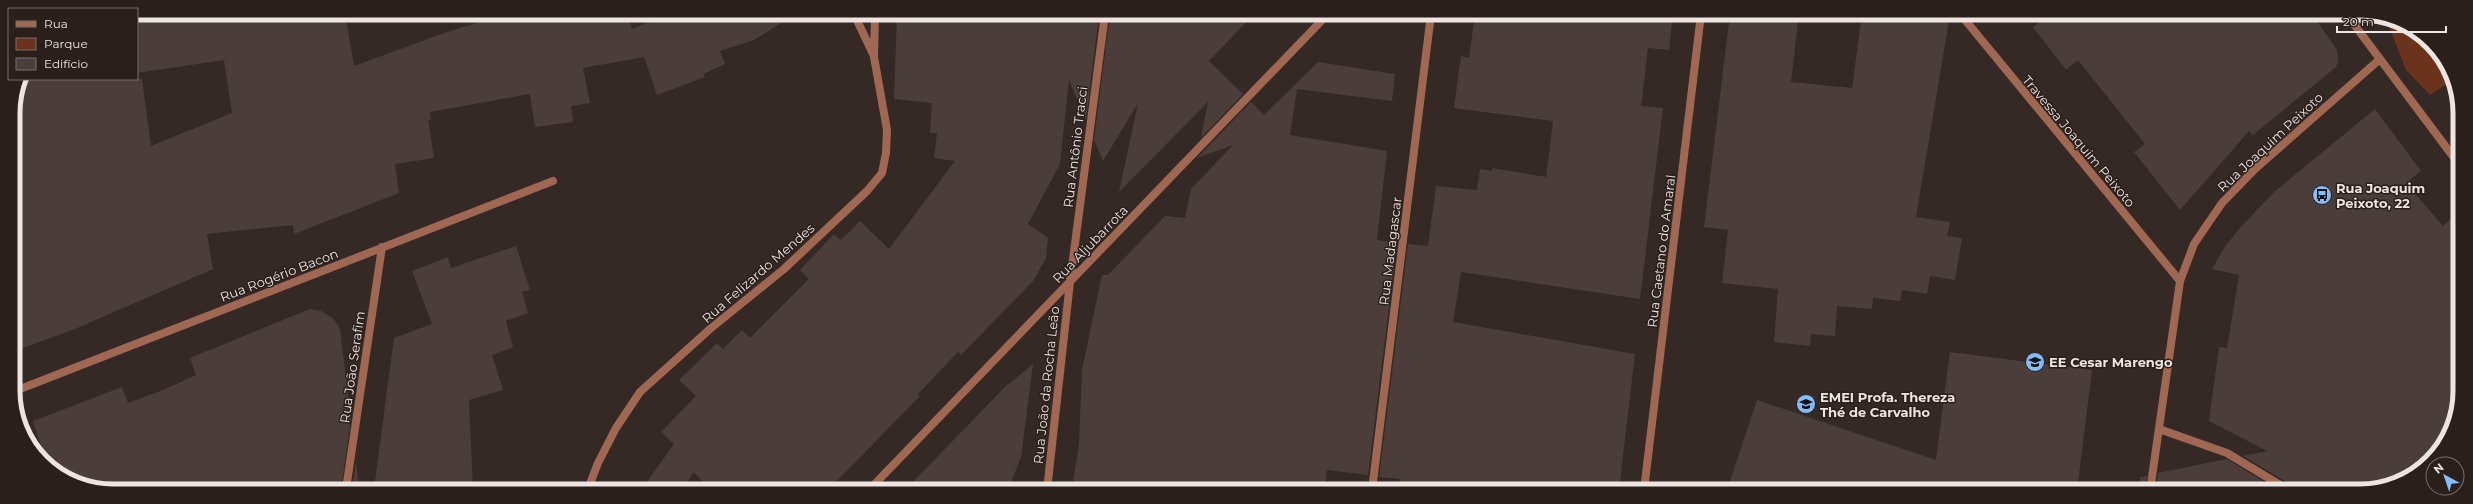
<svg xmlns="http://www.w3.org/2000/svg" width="2473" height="504" font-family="Montserrat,sans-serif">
	<rect width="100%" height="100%" fill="#352925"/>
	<path fill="#6b321c" d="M2395 23 2431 42 2451 81 2430 95 2406 70 2390 29Z"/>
	<path fill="#4b3e3a" d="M137 13H345L354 66 447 32 510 13H629L632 29 673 13 795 14 754 40 720 51 725 64 703 74 705 77 657 95 644 57 583 68 590 103 571 106 573 122 535 127 530 94 430 112 431 120H428L434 158 395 164 399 193 294 234 293 225 207 234 213 269 75 329 15 351 13 106 20 79H142L151 146 232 113 224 60 137 73Z
		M897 14H1099L1086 120 1069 80 1060 164 1028 224 1048 238 1046 258 1033 281 961 355 958 352 918 394 920 396 828 490H711L694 472 681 490H641L674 444 661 432 696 396 679 380 717 343 723 349 742 330 750 338 809 279 800 270 834 234 841 240 860 221 889 249 955 161 934 158 937 133H930L932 103 894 99Z
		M1110 14H1254L1209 61 1243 94 1201 138 1208 102 1119 192 1138 103 1103 161 1094 140Z
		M1475 14H1673L1669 50 1648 48 1641 106 1663 108 1640 299 1461 272 1453 322 1635 354 1619 490H1421V485L1399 483 1400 479 1379 477 1408 244 1428 246 1436 186 1477 190 1480 169 1492 171V168L1546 177 1553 121 1454 108 1461 56 1469 58Z
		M1730 14H1799L1791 82 1852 88 1862 14 1950 15 1916 217 1950 222 1947 236 1962 238 1955 280 1930 276 1927 294 1902 290 1900 301 1873 298 1872 309 1837 306 1835 336 1811 334 1810 346 1774 342 1778 289 1722 283 1728 230 1704 227Z
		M2050 15H2313L2337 50 2338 61 2336 67 2253 135 2249 131 2180 210 2134 152 2145 144 2078 60 2066 70 2033 27Z
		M1318 62 1395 74 1392 101 1297 89 1290 135 1387 151 1377 240 1397 243 1368 475 1327 470 1325 490H1072L1079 443 1082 370 1102 275H1108L1165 216 1185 218 1191 189 1233 145 1197 158 1251 102 1264 115Z
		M2375 109 2421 171 2406 183 2443 226 2458 212V410L2445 443 2426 466 2398 483 2366 491H2295L2293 486 2243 456 2267 451 2209 421 2219 347 2227 348 2239 275 2212 269 2224 248 2239 229 2274 192Z
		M516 246 530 290 522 292 528 313 506 321 513 347 492 355 503 390 469 400 473 489H374L394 338 432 324 412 271 448 257 451 268Z
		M310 309 321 311 334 319 340 329 351 419 341 489H94L47 464 33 421 122 387 128 403 163 390 196 375 190 358Z
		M1950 352 2092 370 2077 491 1727 490 1757 400 1936 460Z
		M1033 364 1021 457 1008 490H905L1005 387Z
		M2227 459 2279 491H2156L2158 473Z
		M356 461 359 489H352Z
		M2147 476 2145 491H2141L2140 477Z"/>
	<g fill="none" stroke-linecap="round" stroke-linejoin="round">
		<path stroke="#a06752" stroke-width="8" d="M854 14 874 56
			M1961 15 2180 281
			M2347 15 2458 163
			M2352 22 2373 15
			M15 391 553 181
			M2159 429 2227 453 2290 491
			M346 489 382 247
			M588 489 598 463 616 428 640 392 710 329 784 269 867 191 882 173 886 153 887 130 874 57 875 14
			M869 490 1328 14
			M1047 490 1070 282 1105 14
			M1372 490 1431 14
			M1644 490 1701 14
			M2150 491 2180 281 2194 244 2222 203 2255 169 2380 59"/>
	</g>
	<defs>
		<symbol id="bus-disc" viewBox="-11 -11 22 22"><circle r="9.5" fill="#82bcfa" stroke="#2a1f1b"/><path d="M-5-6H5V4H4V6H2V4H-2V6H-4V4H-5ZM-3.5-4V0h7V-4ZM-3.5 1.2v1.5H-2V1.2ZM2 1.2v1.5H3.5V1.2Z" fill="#111"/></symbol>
		<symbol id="school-disc" viewBox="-11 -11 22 22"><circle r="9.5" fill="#82bcfa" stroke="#2a1f1b"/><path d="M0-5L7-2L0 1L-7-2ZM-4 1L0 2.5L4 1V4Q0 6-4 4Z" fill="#111"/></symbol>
	</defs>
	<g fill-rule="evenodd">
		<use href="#bus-disc" x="2311" y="184" width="22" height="22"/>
		<use href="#school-disc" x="2024" y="351" width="22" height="22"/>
		<use href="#school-disc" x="1795" y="393" width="22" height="22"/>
	</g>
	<g text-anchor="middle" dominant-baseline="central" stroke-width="3" stroke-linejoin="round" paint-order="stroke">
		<g font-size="13" fill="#ede5e2" stroke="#2a1f1b">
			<text transform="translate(2079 141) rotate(50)">Travessa Joaquim Peixoto</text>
			<text transform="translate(2270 142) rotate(-43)">Rua Joaquim Peixoto</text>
			<text transform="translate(1075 147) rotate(-83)">Rua Antônio Tracci</text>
			<text transform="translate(1090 244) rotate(-46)">Rua Aljubarrota</text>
			<text transform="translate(1390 251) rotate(-83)">Rua Madagascar</text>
			<text transform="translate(1661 251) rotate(-83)">Rua Caetano do Amaral</text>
			<text transform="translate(758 273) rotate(-41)">Rua Felizardo Mendes</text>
			<text transform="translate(279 275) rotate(-21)">Rua Rogério Bacon</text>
			<text transform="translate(352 367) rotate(-82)">Rua João Serafim</text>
			<text transform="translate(1046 385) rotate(-84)">Rua João da Rocha Leão</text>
		</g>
		<g font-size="13" font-weight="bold" fill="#ede5e2" stroke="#2a1f1b" text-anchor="start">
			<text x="2336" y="188">Rua Joaquim<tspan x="2336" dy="15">Peixoto, 22</tspan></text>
			<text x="2049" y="362">EE Cesar Marengo</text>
			<text x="1820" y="397">EMEI Profa. Thereza<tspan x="1820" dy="15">Thé de Carvalho</tspan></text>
		</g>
	</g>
	<path d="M0 0H2473V504H0ZM113 20H2360A93 93 0 0 1 2453 113V391A93 93 0 0 1 2360 484H113A93 93 0 0 1 20 391V113A93 93 0 0 1 113 20Z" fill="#2a1f1b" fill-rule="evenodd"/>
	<path fill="none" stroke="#ede5e2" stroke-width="5" d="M113 20H2360A93 93 0 0 1 2453 113V391A93 93 0 0 1 2360 484H113A93 93 0 0 1 20 391V113A93 93 0 0 1 113 20Z"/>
	<rect x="8" y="8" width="130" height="72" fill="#2a1f1b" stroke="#786e6b"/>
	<rect x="16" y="21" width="20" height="6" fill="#a06752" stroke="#786e6b"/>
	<text x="44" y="28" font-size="12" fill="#ede5e2">Rua</text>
	<rect x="16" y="38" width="20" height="12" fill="#6b321c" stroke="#786e6b"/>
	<text x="44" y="48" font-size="12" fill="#ede5e2">Parque</text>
	<rect x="16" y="58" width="20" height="12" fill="#4b3e3a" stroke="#786e6b"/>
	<text x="44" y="68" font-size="12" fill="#ede5e2">Edifício</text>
	<g transform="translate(2445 476) rotate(320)"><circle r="19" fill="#2a1f1b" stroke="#786e6b"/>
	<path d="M0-3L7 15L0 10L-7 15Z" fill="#82bcfa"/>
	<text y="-6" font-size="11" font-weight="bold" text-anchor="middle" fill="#ede5e2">N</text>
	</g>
	<path d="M2337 26v6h109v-6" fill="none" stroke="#ede5e2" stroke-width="2"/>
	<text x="2343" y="26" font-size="12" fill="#ede5e2" stroke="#2a1f1b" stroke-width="3" paint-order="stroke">20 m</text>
</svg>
